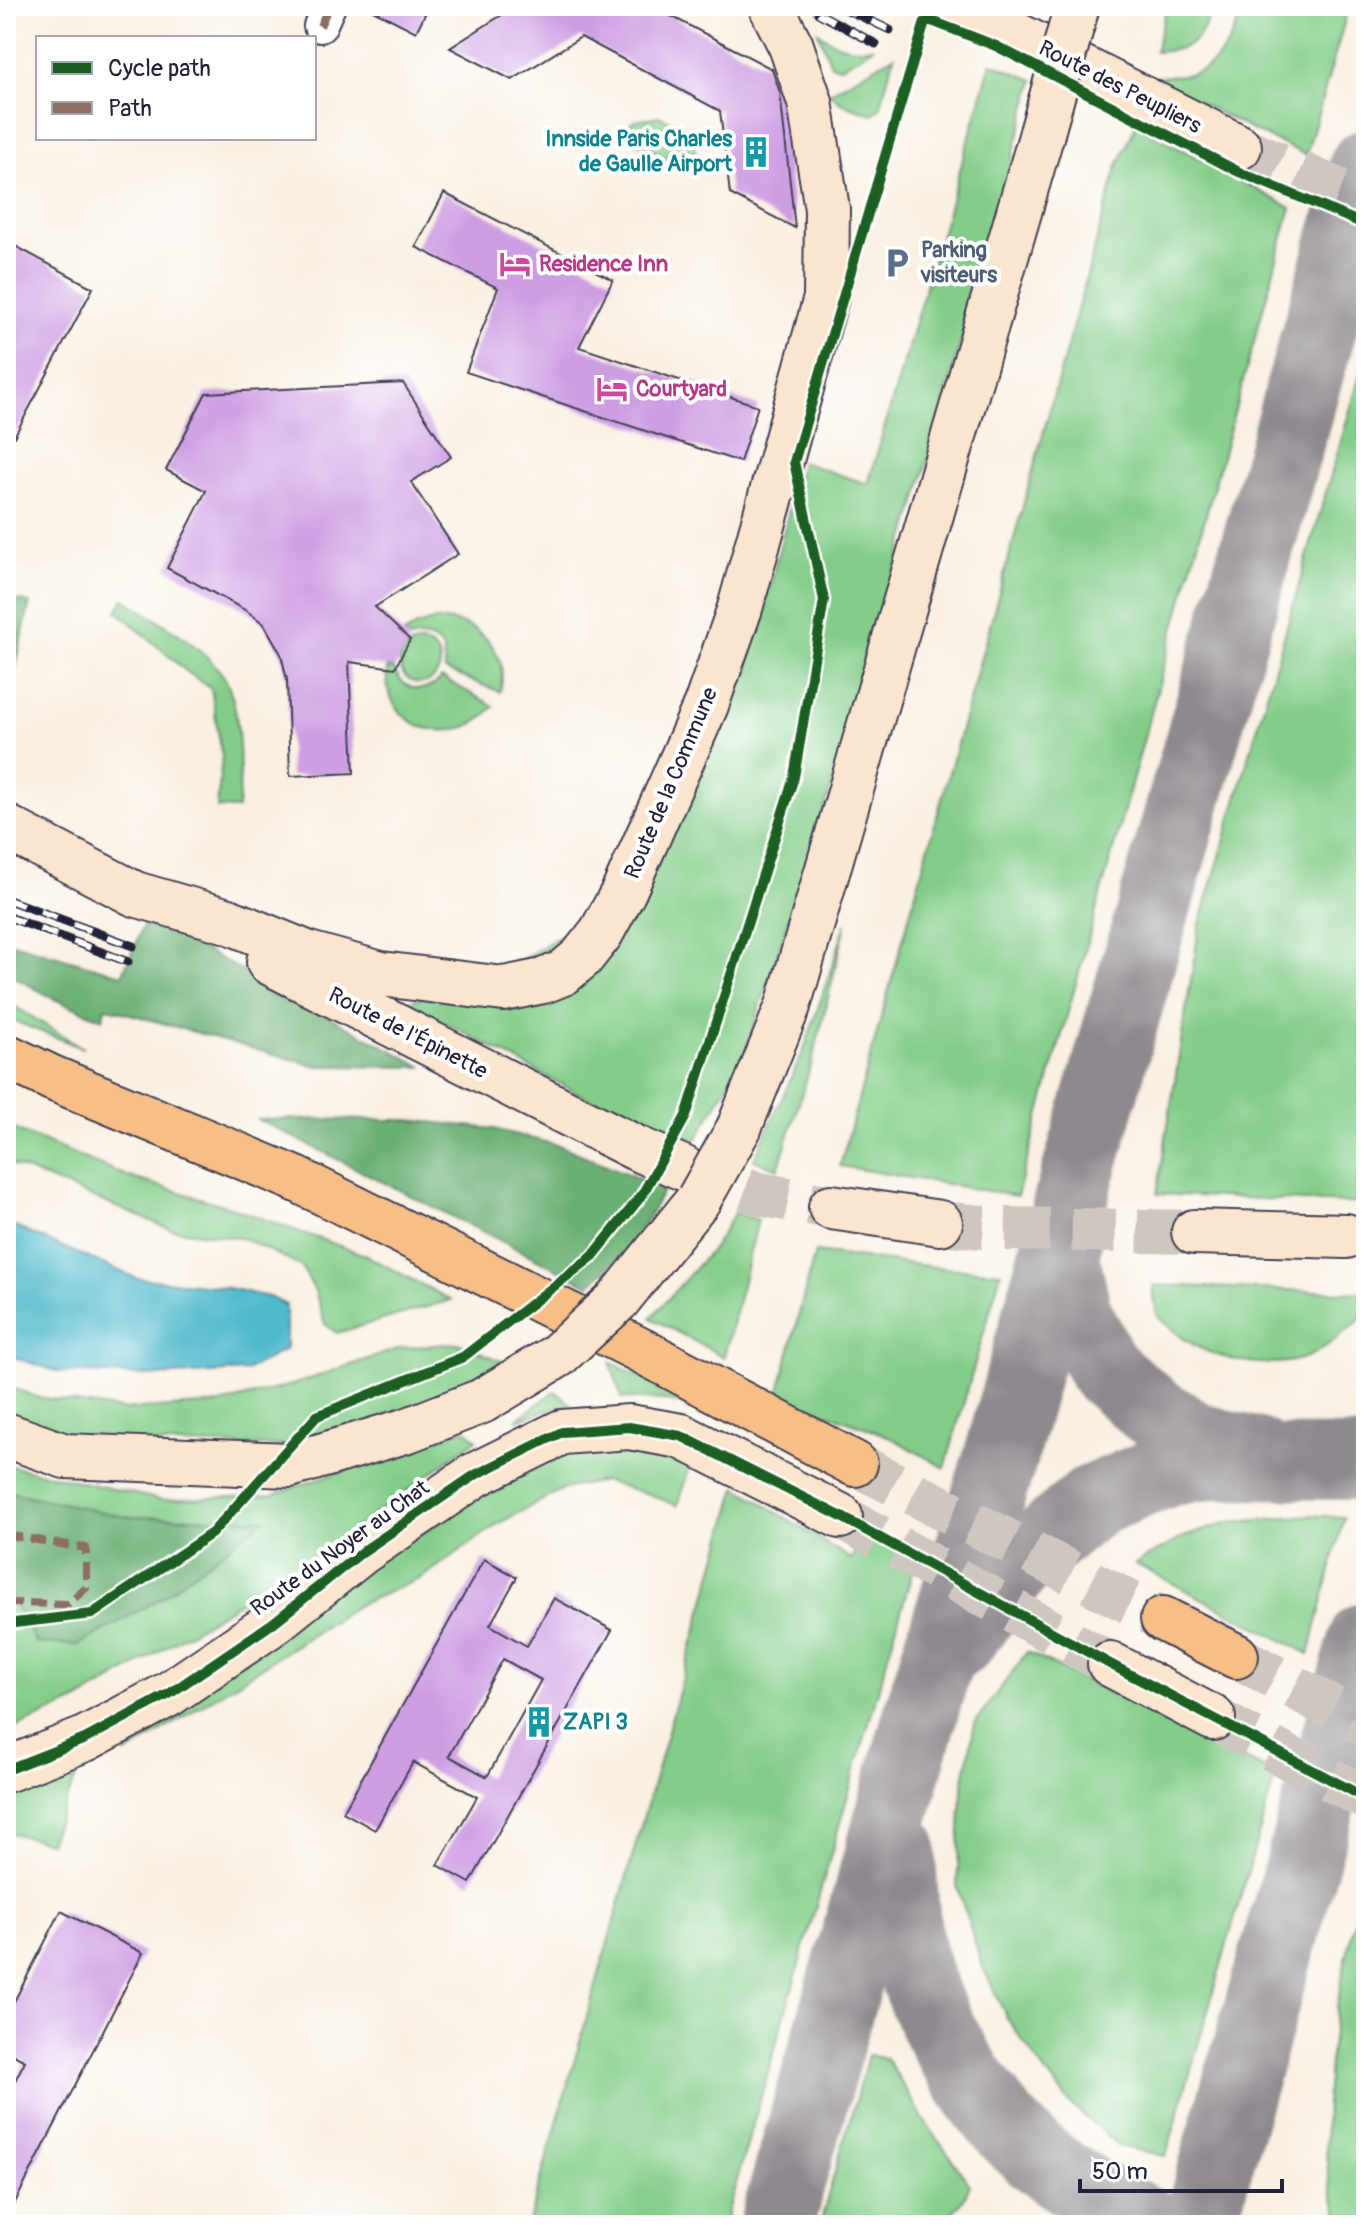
<svg xmlns="http://www.w3.org/2000/svg" width="1372" height="2231" font-family="Pangolin,sans-serif">
	<rect width="100%" height="100%" fill="#fff"/>
	<filter id="ink" filterUnits="userSpaceOnUse"><feTurbulence type="fractalNoise" baseFrequency=".0125" numOctaves="2"/><feDisplacementMap in="SourceGraphic" scale="16" xChannelSelector="R" yChannelSelector="G"/><feConvolveMatrix kernelMatrix="1 2 1 2 8 2 1 2 1" color-interpolation-filters="sRGB"/></filter>
	<filter id="wash" filterUnits="userSpaceOnUse"><feTurbulence type="fractalNoise" baseFrequency=".006" numOctaves="4" result="noise"/><feDisplacementMap in="SourceGraphic" scale="32" xChannelSelector="R" yChannelSelector="G"/><feGaussianBlur stdDeviation="1.8" result="paint"/><feColorMatrix in="noise" values="0 0 0 0 0 0 0 0 0 0 0 0 0 0 0 0 0 1.4 0 .05"/><feComposite in="paint" operator="in"/></filter>
	<g filter="url(#wash)">
		<rect width="100%" height="100%" fill="#f9f0e2"/>
		<path fill="#83cd89" stroke="#527862" stroke-width="2" d="M1167 6H1213C1200 41 1194 50 1155 52Z
			M1243 6H1349L1306 155 1250 129 1152 77C1165 76 1184 77 1197 72 1224 62 1236 31 1243 6Z
			M818 32C837 47 851 50 874 47L841 67 831 65Z
			M894 56 880 108 873 114 843 104 829 93Z
			M991 63 1034 80 916 502 830 791 743 1059 696 1140 585 1097 407 1002 497 974 598 913 662 842 714 746 771 583 801 462 868 484Z
			M658 116C684 123 703 144 694 173L618 132 633 121Z
			M1136 125 1291 208 1017 1196 840 1166 1117 167Z
			M1366 355V1204L1157 1194 1199 928Z
			M124 599C157 621 198 641 222 674 242 701 241 775 238 809L217 808 222 756 211 689 186 671 117 611Z
			M436 620C475 618 511 650 500 692L445 670 443 649C434 637 423 635 409 639L404 634 417 626Z
			M400 663a20 20 0 1 1 40 0a20 20 0 1 1-40 0Z
			M387 668 394 669C403 691 425 696 442 678L494 706C456 752 381 730 387 668Z
			M846 924 814 1055 778 1169 754 1160 804 1050Z
			M6 1001 83 1048 6 1018Z
			M6 1126 132 1178 230 1207 365 1255 451 1300 337 1333 325 1324 315 1291 301 1266 245 1239 170 1229 6 1162Z
			M735 1212 758 1220 724 1357 651 1318 714 1247Z
			M815 1252 944 1268 1001 1272 945 1468 888 1436 778 1395Z
			M1153 1285 1366 1293C1366 1319 1363 1318 1343 1333 1332 1342 1320 1352 1307 1357 1264 1372 1204 1359 1172 1329 1168 1325 1160 1320 1158 1316 1154 1308 1154 1294 1153 1285Z
			M458 1343 502 1361 477 1380 417 1410 288 1446 80 1443 6 1418V1386L37 1397 123 1410 220 1404 295 1384 400 1348Z
			M610 1362 708 1411 664 1400 622 1398Z
			M555 1391 571 1404 516 1420Z
			M464 1429 477 1439 328 1548 79 1700 6 1732V1588L36 1643 78 1645 161 1598 264 1519 125 1517 6 1491V1465L161 1500 272 1495Z
			M646 1444 690 1466 677 1506 652 1495 603 1481 563 1489 501 1522 421 1578 360 1604 126 1754 116 1743 353 1576 561 1446Z
			M737 1487 851 1559 866 1531 916 1559 724 2225H528Z
			M1309 1515 1344 1517 1309 1654 1135 1564 1181 1538 1226 1523Z
			M1027 1652 1276 1774 1166 2156 1120 2146 1074 2108 1041 2067 1007 2018 982 1965 957 1886 962 1790 975 1723Z
			M82 1763 49 1842 6 1832V1789L29 1786Z
			M1366 1880V2225H1345C1301 2157 1342 1956 1366 1880Z
			M868 2056 886 2058 924 2120 970 2185C960 2209 952 2215 928 2225H822V2217Z"/>
		<path fill="#6ab075" stroke="#466958" stroke-width="2" d="M6 598 30 603 7 705H6Z
			M146 919 423 1067 315 1066 105 1007 103 1019 52 998 6 972V941L122 975Z
			M257 1119 410 1120 494 1129 561 1146 664 1189 633 1244 589 1285Z
			M6 1491 125 1517 265 1519 161 1598 78 1645 36 1643 6 1588Z"/>
		<path fill="#4fb9cc" stroke="#386e84" stroke-width="2" d="M6 1223 136 1278 223 1287 269 1297 286 1305V1349L246 1371 158 1376 59 1372 6 1355Z"/>
		<g fill="none" stroke-linecap="round" stroke-linejoin="round">
			<path stroke="#8e898e" stroke-width="74" d="M1065 1238 1063 1258 1075 1313 1104 1370 1151 1410 1196 1439 1258 1455
				M958 1641 1017 1564 1093 1501 1167 1470 1213 1462 1366 1463
				M900 1847C899 1874 903 1931 910 1956 928 2024 982 2111 1035 2155 1070 2184 1110 2204 1150 2225
				M776 2225 927 1692 1002 1452 1070 1202 1366 166
				M1199 2225 1366 1639"/>
		</g>
		<g id="blocks">
			<path fill="#ce9ee3" fill-rule="evenodd" d="M365 6H429L416 32Z
				M516 6H652L772 69 780 93 795 228 730 194 720 111 581 37 512 80 450 48Z
				M444 193 613 280 579 347 758 406 740 462 466 372 498 288 416 247Z
				M6 241 93 288 6 452Z
				M403 383 451 457 411 482 458 554 375 607 410 640 395 668 349 662 354 773 290 776 287 680 281 654 264 624 247 611 167 568 206 491 166 470 206 393Z
				M484 1559 517 1577 490 1625 527 1646 554 1598 612 1630 470 1883 438 1865 477 1797 413 1762 375 1830 343 1812ZM503 1659 541 1680 487 1777 449 1756Z
				M61 1911 143 1953 6 2220V2098L25 2061 6 2051V2017Z"/>
		</g>
	</g>
	<g filter="url(#ink)">
		<use href="#blocks" fill-opacity="0" stroke="#424154" stroke-width="2"/>
		<g fill="none" stroke-linecap="round" stroke-linejoin="round">
			<path stroke="#cec7c1" stroke-width="44" stroke-dasharray="44 22" stroke-linecap="butt" d="M1239 147 1366 202
				M683 1168 759 1194 831 1207
				M940 1223 1003 1229 1194 1232
				M840 1516 1110 1664
				M1213 1718 1366 1798"/>
			<path stroke="#cec7c1" stroke-width="44" stroke-dasharray="44 22" stroke-linecap="butt" d="M855 1464 1163 1619
				M1236 1656 1366 1726"/>
			<defs>
				<path id="street" d="M320 26 329 6"/>
				<path id="secondary" d="M959 6 1239 147
					M6 827 135 894 228 921 309 954 381 974 504 989 543 981 563 973 582 957 601 933 624 891 706 705 740 608 826 298 827 209 810 102 791 46 771 6
					M269 962 636 1148 683 1168
					M739 1128 788 1006 1042 133
					M831 1207 940 1223
					M1194 1232 1346 1236
					M618 1300 699 1199
					M6 1435 65 1456 290 1465 408 1430 482 1401
					M1110 1664 1213 1718
					M6 1770 85 1739 169 1694 273 1623 362 1552 475 1475 562 1432 629 1427 681 1436 840 1516"/>
				<path id="primary" d="M6 1056 52 1078 296 1179 642 1351 855 1464
					M1163 1619 1236 1656"/>
			</defs>
			<use href="#street" stroke="#424154" stroke-width="36"/>
			<use href="#secondary" stroke="#424154" stroke-width="48"/>
			<use href="#primary" stroke="#424154" stroke-width="48"/>
			<use href="#street" stroke="#fff" stroke-width="32"/>
			<use href="#secondary" stroke="#fce5cf" stroke-width="44"/>
			<use href="#primary" stroke="#f7be88" stroke-width="44"/>
			<defs>
				<path id="rail" d="M839 6 890 30
					M818 13 876 44
					M6 899 133 946
					M6 916 128 962"/>
			</defs>
			<use href="#rail" stroke="#22223b" stroke-width="9"/>
			<use href="#rail" stroke="#fff" stroke-width="6" stroke-dasharray="18" stroke-linecap="butt"/>
			<defs>
				<path id="secondary-bridge" d="M1042 133 1077 6
					M699 1199 739 1128
					M482 1401 557 1356 618 1300"/>
			</defs>
			<use href="#secondary-bridge" stroke="#424154" stroke-width="48" stroke-linecap="butt"/>
			<use href="#secondary-bridge" stroke="#fce5cf" stroke-width="44"/>
			<path stroke="#8d6e63" stroke-width="8" stroke-dasharray="16 8" stroke-linecap="butt" d="M320 26 329 6
				M6 1535 86 1548V1588L68 1604 6 1603"/>
			<defs>
				<path id="cycleway" d="M6 1624 92 1614 212 1533 317 1416 463 1357 593 1256 642 1195 686 1116 794 777 824 600 794 462 925 22 932 21 996 46 1239 172 1366 225
					M6 1770 85 1739 169 1694 273 1623 362 1552 475 1475 562 1432 629 1427 681 1436 840 1516 1110 1664 1366 1798"/>
			</defs>
			<use href="#cycleway" stroke="#fff" stroke-width="15"/>
			<use href="#cycleway" stroke="#1b5e20" stroke-width="10"/>
		</g>
	</g>
	<defs>
		<symbol id="building-bare" viewBox="-9 -9 18 18"><path d="M-4-6H4V6H1V3H-1V6H-4ZM-2.5-4.3h1.7v1.8h-1.7ZM.8-4.3h1.7v1.8H.8ZM-2.5-1h1.7V.8h-1.7ZM.8-1h1.7V.8H.8Z" fill="#0f9aa8" stroke="#fff" stroke-width="2.5" paint-order="stroke"/></symbol>
		<symbol id="parking-bare" viewBox="-9 -9 18 18"><path d="M-3.5-5.5H1a3.5 3.5 0 0 1 0 7H-1V5.5H-3.5ZM-1-3.4V-.6H.8a1.4 1.4 0 0 0 0-2.8Z" fill="#5c6f8a" stroke="#fff" stroke-width="2.5" paint-order="stroke"/></symbol>
		<symbol id="hotel-bare" viewBox="-9 -9 18 18"><path d="M-6-4.5h1.5V1H6V5H4.5V3h-9V5H-6ZM-4 0a1.8 1.8 0 1 1 3.6 0ZM.5 0V-2.5h3Q6-2.5 6 0Z" fill="#d1479c" stroke="#fff" stroke-width="2.5" paint-order="stroke"/></symbol>
	</defs>
	<g fill-rule="evenodd">
		<use href="#building-bare" x="734" y="130" width="44" height="44"/>
		<use href="#parking-bare" x="875" y="241" width="44" height="44"/>
		<use href="#hotel-bare" x="493" y="242" width="44" height="44"/>
		<use href="#hotel-bare" x="590" y="367" width="44" height="44"/>
		<use href="#building-bare" x="517" y="1700" width="44" height="44"/>
	</g>
	<g text-anchor="middle" dominant-baseline="central" stroke-width="8" stroke-linejoin="round" paint-order="stroke">
		<g font-size="22" fill="#22223b" stroke="#fff">
			<text transform="translate(1120 87) rotate(27)">Route des Peupliers</text>
			<text transform="translate(671 783) rotate(-67)">Route de la Commune</text>
			<text transform="translate(408 1033) rotate(27)">Route de l'Épinette</text>
			<text transform="translate(340 1548) rotate(-36)">Route du Noyer au Chat</text>
		</g>
		<g font-size="22" font-weight="bold" fill="#0d838f" stroke="#fff" text-anchor="end">
			<text x="732" y="139">Innside Paris Charles<tspan x="732" dy="25">de Gaulle Airport</tspan></text>
			<text x="563" y="1722" text-anchor="start">ZAPI 3</text>
		</g>
		<g font-size="22" font-weight="bold" fill="#4e5e75" stroke="#fff" text-anchor="start">
			<text x="921" y="250">Parking<tspan x="921" dy="25">visiteurs</tspan></text>
		</g>
		<g font-size="22" font-weight="bold" fill="#b23c85" stroke="#fff" text-anchor="start">
			<text x="539" y="264">Residence Inn</text>
			<text x="636" y="389">Courtyard</text>
		</g>
	</g>
	<rect width="1372" height="2231" fill="none" stroke="#fff" stroke-width="32"/>
	<rect x="36" y="36" width="280" height="104" fill="#ffffff" stroke="#a7a7b1" stroke-width="2"/>
	<rect x="52" y="62" width="40" height="12" fill="#1b5e20" stroke="#a7a7b1" stroke-width="2"/>
	<text x="108" y="76" font-size="24" fill="#22223b">Cycle path</text>
	<rect x="52" y="102" width="40" height="12" fill="#8d6e63" stroke="#a7a7b1" stroke-width="2"/>
	<text x="108" y="116" font-size="24" fill="#22223b">Path</text>
	<path d="M1080 2179v12h202v-12" fill="none" stroke="#22223b" stroke-width="4"/>
	<text x="1092" y="2179" font-size="24" fill="#22223b" stroke="#ffffff" stroke-width="6" paint-order="stroke">50 m</text>
</svg>
